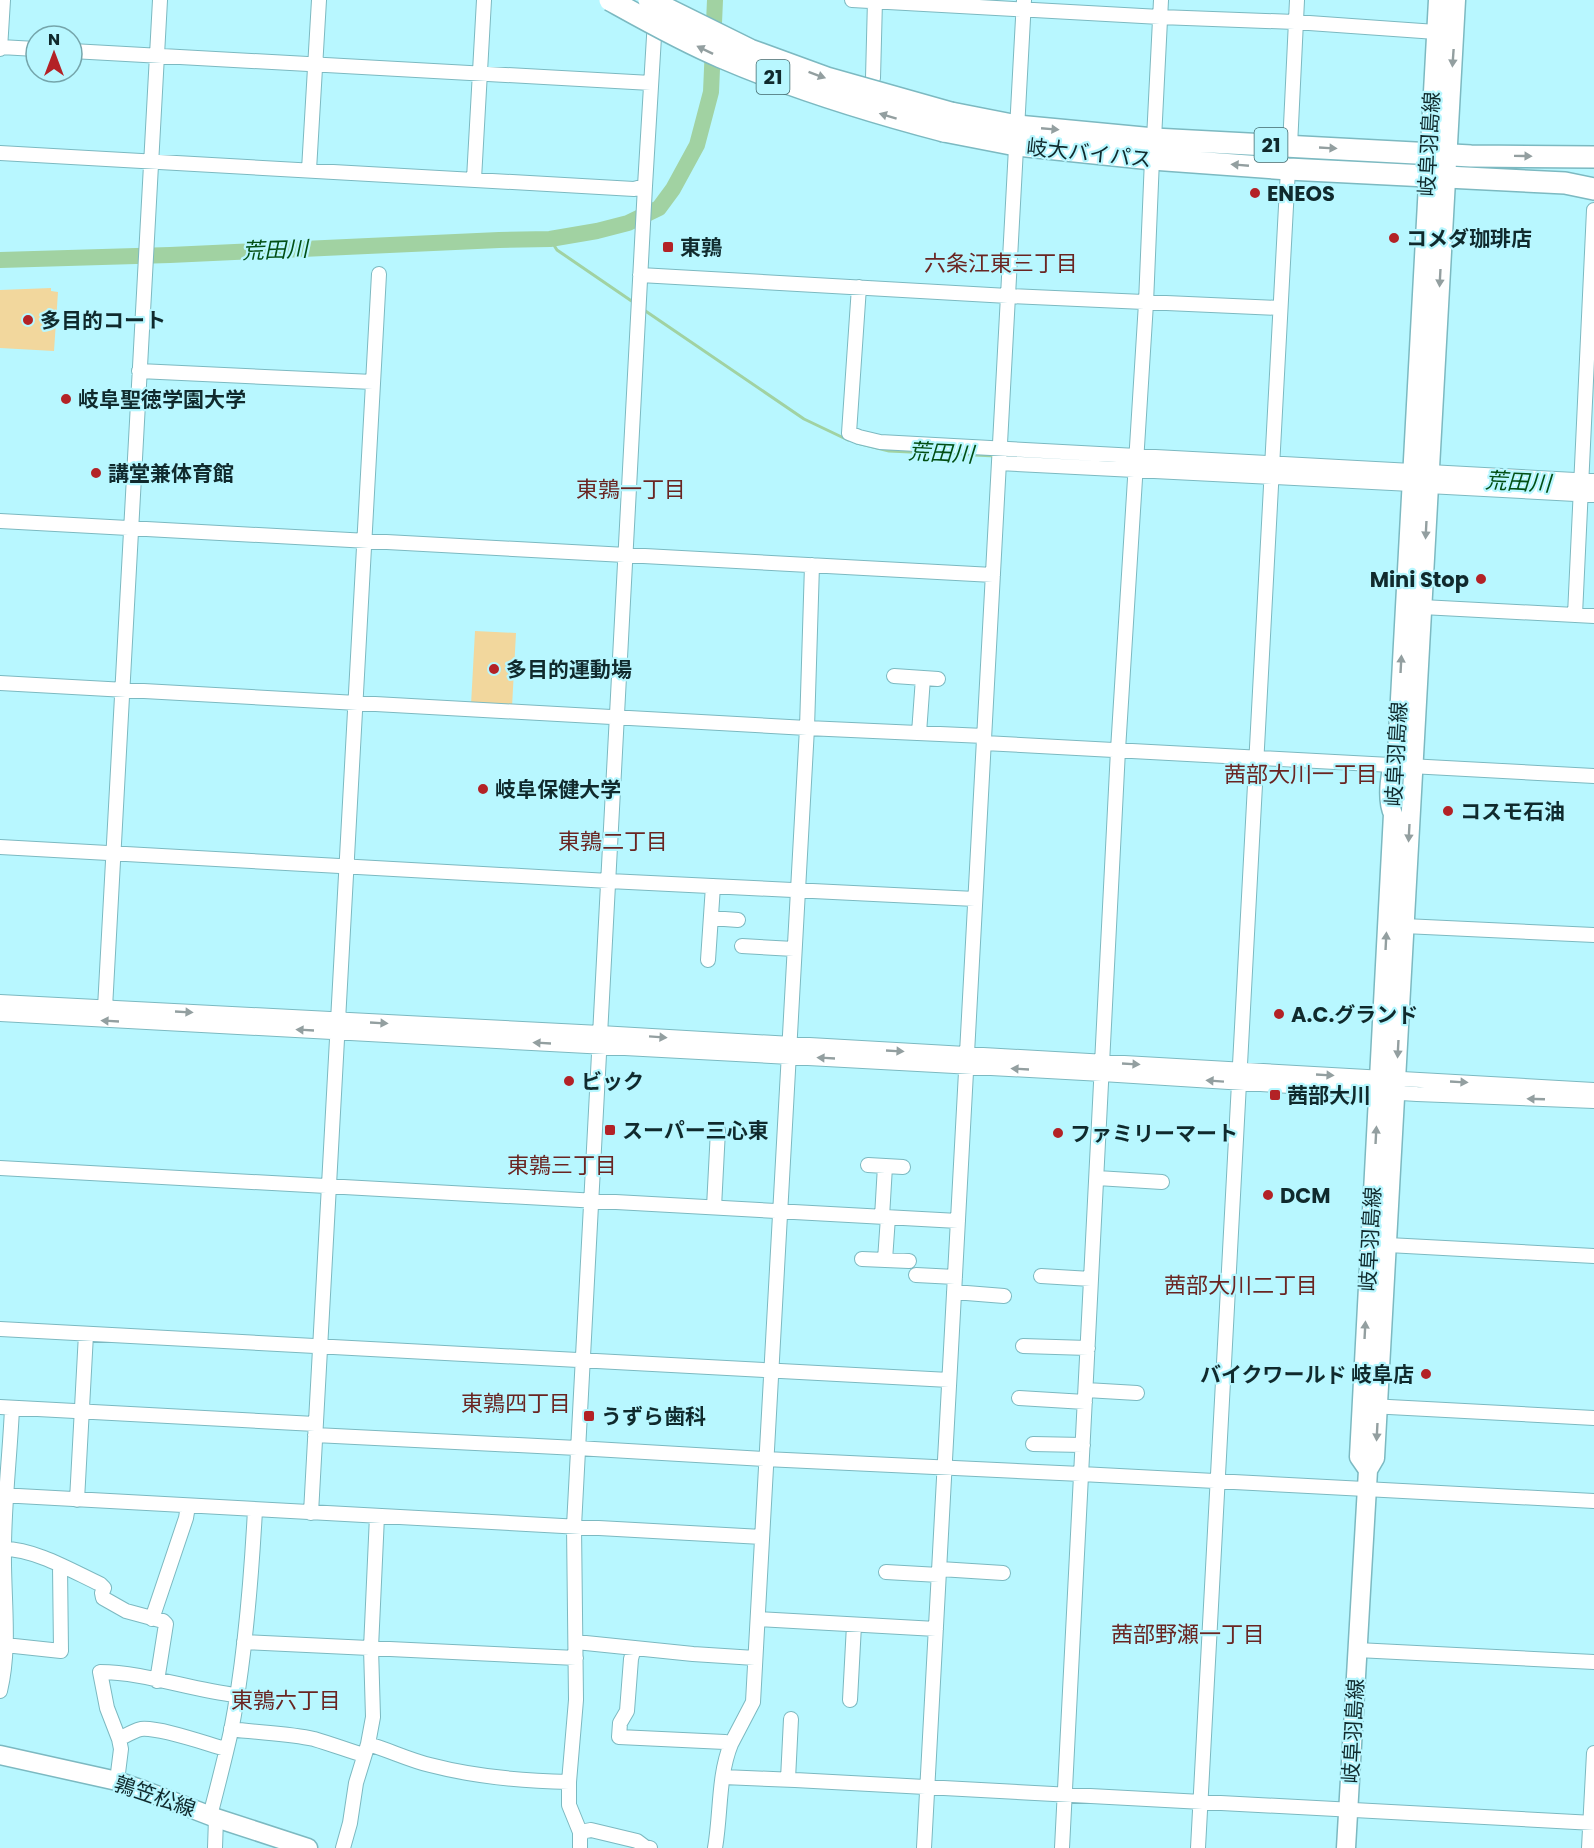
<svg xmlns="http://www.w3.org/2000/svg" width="1594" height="1848" font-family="Poppins,'Noto Sans JP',sans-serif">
	<rect width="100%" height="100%" fill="#b8f7ff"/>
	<path fill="#f2d79d" d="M51 288V291L58 292 54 351 0 348V290Z
		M475 631 516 633 512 707 471 705Z"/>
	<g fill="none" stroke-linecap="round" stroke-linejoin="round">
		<path stroke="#a1d2a2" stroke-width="3" d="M550 239 557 250 633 302
			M644 310 804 419 848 440
			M857 443 889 451 996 456
			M1003 456 1077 459"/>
		<path stroke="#a1d2a2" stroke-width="16" d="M0 260 170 255 499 240 550 239 597 231 628 223 659 208 673 189 697 145 711 92 715 0"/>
		<defs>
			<path id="minor" d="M852 0 1160 17 1295 22 1436 32
				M0 47 36 49
				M0 49 3 0
				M72 51 651 83
				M873 78 875 0
				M1154 139 1161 0
				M1290 146 1297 0
				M0 153 634 189 645 186
				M309 170 319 0
				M474 179 484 0
				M640 275 1008 296 1280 308
				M859 287 849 433 859 437 880 442 1412 471
				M139 371 373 382
				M999 463 1411 484
				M1429 472 1594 481
				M1428 486 1594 495
				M0 521 993 575
				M1422 607 1594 616
				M1575 615 1594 210
				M894 676 938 679
				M0 683 807 728 984 736
				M919 733 923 678
				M984 743 1594 776
				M0 847 609 881 975 899
				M711 918 738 920
				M1404 926 1594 935
				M742 946 794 949
				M708 960 713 886
				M0 1002 600 1033 1594 1090
				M105 1008 160 0
				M0 1014 1102 1074 1417 1094 1594 1101
				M868 1165 903 1167
				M0 1168 958 1221
				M1097 1178 1162 1182
				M714 1207 718 1130
				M882 1217 885 1166
				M1388 1245 1594 1256
				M862 1259 909 1261
				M885 1260 888 1217
				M916 1275 955 1277
				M1041 1276 1091 1279
				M954 1292 1004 1296
				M0 1329 949 1380
				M1023 1346 1088 1348
				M1086 1390 1137 1393
				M1019 1398 1085 1402
				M1370 1406 1594 1418
				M0 1407 315 1424
				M315 1435 577 1448 765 1459 1081 1474 1594 1501
				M1033 1444 1083 1445
				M0 1495 762 1537
				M77 1500 86 1334
				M311 1513 379 274
				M4 1549C35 1549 72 1571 100 1584L104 1588 102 1593 103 1598 126 1611 163 1621 166 1624 157 1681
				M940 1569 1003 1573
				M886 1572 939 1575
				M152 1619 186 1518 188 1506
				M758 1619 936 1629
				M244 1642 576 1658
				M576 1642 693 1654 755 1658
				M5 1645 61 1651 60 1566
				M634 1648 631 1659 627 1711 620 1723 619 1737 725 1742 731 1744C718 1776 721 1814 715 1848
				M1357 1650 1594 1662
				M0 1691C11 1645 3 1596 4 1549 4 1502 10 1455 12 1408
				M850 1700 854 1625
				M231 1729C259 1733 287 1733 314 1739 331 1744 347 1750 363 1755
				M119 1739C127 1735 133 1731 141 1729 160 1727 207 1744 226 1749
				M368 1744C389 1750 409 1760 430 1765 476 1777 522 1781 569 1782
				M731 1744 753 1702 807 728 812 565
				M723 1777 795 1780 1594 1823
				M788 1779 791 1719
				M117 1781 121 1749 119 1739 107 1708 100 1672C144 1672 191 1690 236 1695
				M580 1832 591 1830 637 1841 645 1847 650 1848
				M215 1848 216 1818 211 1812C218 1785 225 1758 231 1731 245 1659 251 1584 255 1510
				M343 1848 350 1823 356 1783 368 1744 373 1717 371 1648 377 1516
				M580 1848V1832L569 1805V1782L576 1700 574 1526 645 186 655 20
				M924 1848 1024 0
				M1062 1848 1118 750 1146 303 1152 159
				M1198 1848 1288 169
				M1589 1848 1594 1753"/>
			<path id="major" d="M1368 1470 1359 1457 1393 814C1386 799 1390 768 1397 754L1438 0
				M0 1755 117 1781 143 1790 216 1818 308 1848
				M1346 1848 1368 1470 1375 1458 1456 0"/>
			<path id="highway" d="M951 113 1017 126 1154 139 1471 156 1594 157
				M944 131 1016 145 1152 159 1288 169 1565 183 1594 189"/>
		</defs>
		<use href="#minor" stroke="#7cb9c1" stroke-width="16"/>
		<use href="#major" stroke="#7cb9c1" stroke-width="21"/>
		<use href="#highway" stroke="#7cb9c1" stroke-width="24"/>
		<use href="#minor" stroke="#fff" stroke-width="14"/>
		<use href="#major" stroke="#fff" stroke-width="18"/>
		<use href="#highway" stroke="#fff" stroke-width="21"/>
		<defs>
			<path id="highway-bridge" d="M610 0C646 20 683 41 721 57 793 88 868 111 944 131
				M649 0 750 50 827 78 951 113"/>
		</defs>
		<use href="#highway-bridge" stroke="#7cb9c1" stroke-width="24" stroke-linecap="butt"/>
		<use href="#highway-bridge" stroke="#fff" stroke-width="21"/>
	</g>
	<defs><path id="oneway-solid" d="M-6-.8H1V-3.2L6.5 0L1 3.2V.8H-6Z" transform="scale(1.5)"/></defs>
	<g fill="#939fa0">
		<use href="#oneway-solid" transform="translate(705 50) rotate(-154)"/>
		<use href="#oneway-solid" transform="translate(1453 58) rotate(94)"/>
		<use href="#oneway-solid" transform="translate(817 75) rotate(20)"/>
		<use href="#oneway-solid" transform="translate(888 116) rotate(-163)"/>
		<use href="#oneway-solid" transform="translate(1050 129) rotate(5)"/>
		<use href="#oneway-solid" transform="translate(1328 148) rotate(3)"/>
		<use href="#oneway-solid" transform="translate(1523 156) rotate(1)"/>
		<use href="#oneway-solid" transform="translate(1240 165) rotate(-175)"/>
		<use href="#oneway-solid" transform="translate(1440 278) rotate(93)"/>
		<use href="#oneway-solid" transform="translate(1426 530) rotate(93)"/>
		<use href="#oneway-solid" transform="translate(1401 664) rotate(-87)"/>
		<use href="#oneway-solid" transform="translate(1409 833) rotate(93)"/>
		<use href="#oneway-solid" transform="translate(1386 941) rotate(-87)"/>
		<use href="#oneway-solid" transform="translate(184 1012) rotate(3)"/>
		<use href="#oneway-solid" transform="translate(110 1021) rotate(-177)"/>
		<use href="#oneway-solid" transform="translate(379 1023) rotate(3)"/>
		<use href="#oneway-solid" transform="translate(305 1030) rotate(-177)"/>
		<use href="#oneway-solid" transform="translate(658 1037) rotate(4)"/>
		<use href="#oneway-solid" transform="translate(542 1043) rotate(-177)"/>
		<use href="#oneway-solid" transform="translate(1398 1049) rotate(93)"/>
		<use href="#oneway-solid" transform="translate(895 1051) rotate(3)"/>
		<use href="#oneway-solid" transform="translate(826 1058) rotate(-177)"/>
		<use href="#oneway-solid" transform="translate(1131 1064) rotate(3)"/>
		<use href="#oneway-solid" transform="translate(1020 1069) rotate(-177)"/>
		<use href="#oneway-solid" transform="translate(1325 1075) rotate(3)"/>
		<use href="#oneway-solid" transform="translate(1215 1081) rotate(-176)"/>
		<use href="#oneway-solid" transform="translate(1459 1082) rotate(3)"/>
		<use href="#oneway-solid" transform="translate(1536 1099) rotate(-178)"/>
		<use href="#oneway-solid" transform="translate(1376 1135) rotate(-87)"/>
		<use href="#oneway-solid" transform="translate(1365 1330) rotate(-87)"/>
		<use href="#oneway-solid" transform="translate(1377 1432) rotate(93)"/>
	</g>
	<g fill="#b32226" stroke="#b8f7ff" stroke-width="2">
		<circle cx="1255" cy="193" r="6"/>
		<circle cx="1394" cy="238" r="6"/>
		<rect x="662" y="241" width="12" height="12" rx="3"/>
		<circle cx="28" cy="320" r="6"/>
		<circle cx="66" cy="399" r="6"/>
		<circle cx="96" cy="473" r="6"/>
		<circle cx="1481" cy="579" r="6"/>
		<circle cx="494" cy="669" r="6"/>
		<circle cx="483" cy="789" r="6"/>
		<circle cx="1448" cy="811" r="6"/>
		<circle cx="1279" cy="1014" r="6"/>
		<circle cx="569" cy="1081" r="6"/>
		<rect x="1269" y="1089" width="12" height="12" rx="3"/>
		<rect x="604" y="1124" width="12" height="12" rx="3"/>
		<circle cx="1058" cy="1133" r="6"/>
		<circle cx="1268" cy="1195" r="6"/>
		<circle cx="1426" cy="1374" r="6"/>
		<rect x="583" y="1410" width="12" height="12" rx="3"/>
	</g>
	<g text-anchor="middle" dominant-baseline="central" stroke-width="4.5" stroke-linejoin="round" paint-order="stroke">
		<g fill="#b8f7ff" stroke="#42686c" stroke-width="1.5">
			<rect x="756.5" y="60" width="33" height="34" rx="4.5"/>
			<rect x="1254.5" y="128" width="33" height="34" rx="4.5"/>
		</g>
		<g font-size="20" font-weight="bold" fill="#102a2d">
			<text x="773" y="77">21</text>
			<text x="1271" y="145">21</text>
		</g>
		<g font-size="21" fill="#102a2d" stroke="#b8f7ff">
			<text transform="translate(1429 144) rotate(-87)">岐阜羽島線</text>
			<text transform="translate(1089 153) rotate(6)">岐大バイパス</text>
			<text transform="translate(1396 754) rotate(-87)">岐阜羽島線</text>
			<text transform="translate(1370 1239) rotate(-87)">岐阜羽島線</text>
			<text transform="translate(1353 1731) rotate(-87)">岐阜羽島線</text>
			<text transform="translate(155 1796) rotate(19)">鶉笠松線</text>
		</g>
		<g font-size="21" font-weight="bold" fill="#102a2d" stroke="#b8f7ff" text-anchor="start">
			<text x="1267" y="193">ENEOS</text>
			<text x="1406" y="238">コメダ珈琲店</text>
			<text x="680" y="247">東鶉</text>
			<text x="40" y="320">多目的コート</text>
			<text x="78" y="399">岐阜聖徳学園大学</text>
			<text x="108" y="473">講堂兼体育館</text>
			<text x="1469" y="579" text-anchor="end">Mini Stop</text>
			<text x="506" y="669">多目的運動場</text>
			<text x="495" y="789">岐阜保健大学</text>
			<text x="1460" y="811">コスモ石油</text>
			<text x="1291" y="1014">A.C.グランド</text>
			<text x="581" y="1081">ビック</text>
			<text x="1287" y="1095">茜部大川</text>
			<text x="622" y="1130">スーパー三心東</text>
			<text x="1070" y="1133">ファミリーマート</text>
			<text x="1280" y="1195">DCM</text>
			<text x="1414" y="1374" text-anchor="end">バイクワールド 岐阜店</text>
			<text x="601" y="1416">うずら歯科</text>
		</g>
		<g font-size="22" font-style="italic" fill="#024f14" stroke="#b8f7ff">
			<text transform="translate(275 250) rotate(-2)">荒田川</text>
			<text transform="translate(941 453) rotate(3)">荒田川</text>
			<text transform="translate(1518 482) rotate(3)">荒田川</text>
		</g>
		<g font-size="22" fill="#6a2522" stroke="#b8f7ff">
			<text x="1001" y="263">六条江東三丁目</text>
			<text x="631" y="489">東鶉一丁目</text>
			<text x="1301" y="774">茜部大川一丁目</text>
			<text x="613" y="841">東鶉二丁目</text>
			<text x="562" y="1165">東鶉三丁目</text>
			<text x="1241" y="1285">茜部大川二丁目</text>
			<text x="516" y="1403">東鶉四丁目</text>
			<text x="1188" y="1634">茜部野瀬一丁目</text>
			<text x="286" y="1700">東鶉六丁目</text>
		</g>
	</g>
	<g transform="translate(54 54)"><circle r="28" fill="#b8f7ff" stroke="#75a5ab" stroke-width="1.5"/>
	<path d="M0-4.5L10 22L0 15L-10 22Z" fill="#b32226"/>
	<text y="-9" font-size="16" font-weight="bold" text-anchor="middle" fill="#102a2d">N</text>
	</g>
</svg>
